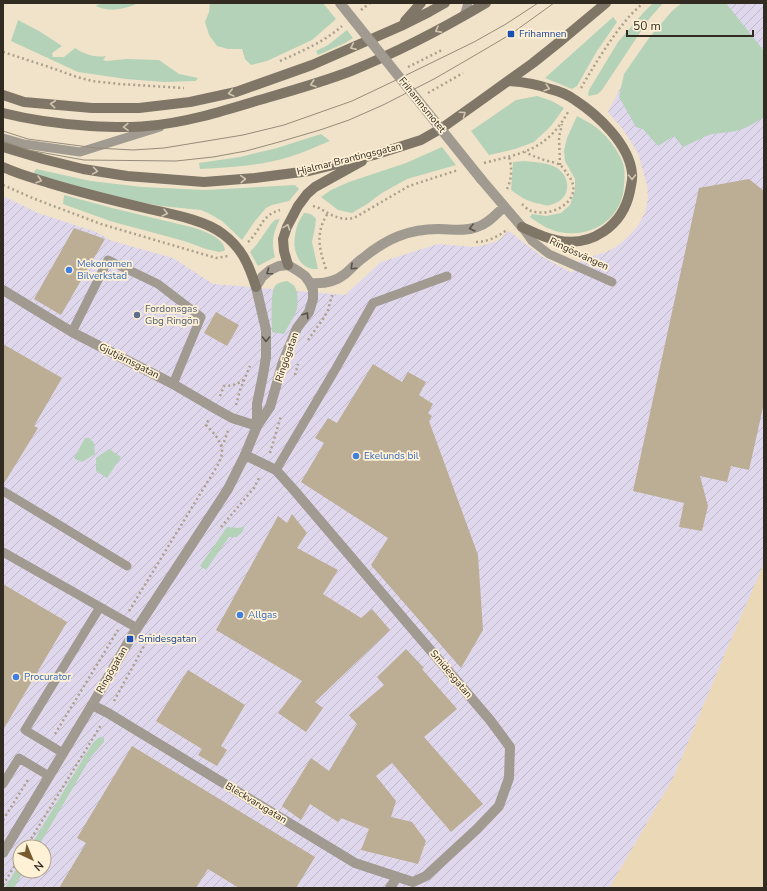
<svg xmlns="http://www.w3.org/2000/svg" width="767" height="891" font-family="'Nunito Sans',sans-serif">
	<defs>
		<pattern id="industrial-furrows" width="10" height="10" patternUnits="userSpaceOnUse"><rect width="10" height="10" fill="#dfd7ec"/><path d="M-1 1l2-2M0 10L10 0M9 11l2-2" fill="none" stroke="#c0b9ca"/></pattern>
	</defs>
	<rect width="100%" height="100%" fill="#f1e3c9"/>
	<path fill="#ead8b7" d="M764 563V888H609L673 778 729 644Z"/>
	<path fill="url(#industrial-furrows)" fill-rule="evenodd" d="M689 3H764V563L729 644 673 778 609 888H3V196L38 213 96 232 112 241 173 258 213 284 345 295 381 262 438 244 474 247 484 245 498 241 509 231 541 256 572 273 582 259 604 253 616 247 627 238 637 227 645 213 648 199 647 185 638 153 622 128 608 112 631 67ZM20 847H44V871H20Z"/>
	<path fill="#b3d2b8" d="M105 3H139C124 9 111 13 96 6L97 5Z
		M210 3H323L336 19 312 40 267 61 251 65 245 59 242 49H228L217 46 209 35 205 22 209 12Z
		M653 3H663L649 19 602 90 598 94 589 96 588 95 589 90 618 42 644 12Z
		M682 3H726L764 51V116C755 124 743 130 731 132 724 133 718 133 712 134 702 137 692 143 683 147L674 136 658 146 643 129 636 127 619 97 624 74 649 38 672 11Z
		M613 17 617 22 597 51 577 86 572 89 545 78Z
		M18 20 39 31 62 46 52 53 53 57H64L75 48C84 54 94 58 106 56L103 60 106 61 127 59 159 60 179 74 198 78 196 81 164 82 126 79 78 72 11 41Z
		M347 30 353 38 345 43 318 55 316 51 328 45Z
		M537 96 552 101 564 108 551 126 534 142 515 149 489 155 471 131 516 100Z
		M577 116C582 119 588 122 593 125 605 133 618 150 623 163 625 170 625 178 624 185 623 216 596 236 566 233 552 232 541 225 530 217L532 214 546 216 561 213 570 205 575 190V179L565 161 564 151 567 138Z
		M321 134 330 141C317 146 303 153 289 157 260 166 230 167 200 169L199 163 240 157 277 148Z
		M442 147 456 165 407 179 382 193 367 204 352 213 338 210 321 197 331 190 349 182 406 163Z
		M524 161C533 162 550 163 557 168 573 179 570 201 550 205 548 206 544 205 541 204 528 202 522 198 511 190L513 162Z
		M36 169 91 181 142 187 205 190 295 185 299 189 289 201 272 205 266 208 255 221 242 240 222 221 210 214 201 210 161 206 135 201 66 184 35 174 34 172Z
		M64 195 112 208 191 227C201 230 224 237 225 250L224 251 219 252 206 249 184 241 110 221 63 204Z
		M304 213C310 213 313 215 316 219L315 227 312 242 318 269C300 271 292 251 295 236 296 227 299 220 304 213Z
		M280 219C273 233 271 242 275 257L258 266 250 252 257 244 271 224 275 220Z
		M287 281C290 283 293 284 295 287 298 292 298 303 297 309 294 318 288 326 284 334L272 332C272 322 270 293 275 286 278 282 283 282 287 281Z
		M85 438H89L94 443 95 454 82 462 75 459 74 458Z
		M109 449 121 457 107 478 96 471V458Z
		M227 527 238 528 244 527 243 531 237 537H229L206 570 200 566Z
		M101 737 104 738V742L91 757 38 847H30L92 744 98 738Z
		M20 863V871H24L14 888H5Z"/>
	<path fill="#bcae95" d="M749 179 764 191V403L749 470 731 466 727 482 700 476 708 506 702 531 679 527 684 503 633 491 699 188Z
		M74 228 105 239 61 315 34 299Z
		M216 312 239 325 227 346 204 333Z
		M3 344 62 378 34 426 38 428 3 485Z
		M373 364 402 382 408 372 426 382 419 395 433 404 428 413 432 416 429 421 478 555 483 630 461 668 371 565 388 538 301 482 324 443 315 438 328 418 337 423Z
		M292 514 307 533 297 548 338 570 323 594 361 618 372 609 390 630 315 702 323 708 306 732 278 713 302 681 216 630 278 516 287 523Z
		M3 584 67 622 3 730Z
		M406 649 424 668 422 669 457 709 424 737 483 804 451 832 392 763 376 776 396 801 391 817 412 822 426 841 418 864 361 850 369 829 341 818 338 822 310 804 301 820 282 806 311 758 329 771 357 724 349 715 384 685 377 677Z
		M188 670 245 705 221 746 227 750 217 766 198 755 202 749 156 721Z
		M132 746 315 857 296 888H239L208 869 196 888H59L86 843 77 838Z"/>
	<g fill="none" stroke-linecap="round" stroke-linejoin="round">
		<path stroke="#aca08c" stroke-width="2.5" stroke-dasharray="2 3" stroke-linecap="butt" d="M361 10 370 3
			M3 52 46 66 77 77 92 81 119 84 184 88
			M280 61C302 51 324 42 342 26
			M408 67 442 50
			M581 88C595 64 610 39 628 18 632 13 638 8 643 3
			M428 93 463 73
			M484 163C523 153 547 150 568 112
			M560 165 559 137 562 124
			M3 185 35 199 101 224 216 258 228 256
			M507 189C512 179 512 167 509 157
			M522 204C524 206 527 209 529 210 551 220 587 199 568 175 566 172 563 167 560 165 557 163 552 162 548 161 540 159 533 156 525 152
			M313 206 317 207C330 214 338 221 354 218L409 186 458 170
			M248 242C262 229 260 216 280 210
			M476 242C488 242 499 236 508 229
			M326 269C319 248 315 233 328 213
			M308 340 323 319 328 310 332 295
			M295 375 298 364
			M220 396 224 386C233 386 238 384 245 379
			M236 405 240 390 250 366
			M221 446 224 442 228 431
			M270 453 281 416
			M221 527 254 488 260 476
			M129 611 219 463C220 460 221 457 222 454 223 442 213 432 206 425L209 419
			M114 701 143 648 151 634
			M55 734 118 630
			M3 820 29 778
			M26 847 101 725
			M3 885 20 857"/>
		<path stroke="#a19a90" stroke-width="9" d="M464 16 468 3
			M3 138 24 144 80 152 160 127
			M522 227 532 241 549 254 612 282
			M72 332 108 260 158 284 201 317 173 384
			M276 470 335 370 373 303 447 276
			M3 491 127 566
			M3 552 100 607
			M63 753 25 730 100 607 137 628
			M3 784 19 758 49 776"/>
		<path stroke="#a19a90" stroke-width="10" d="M481 179 522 227
			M310 283C322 284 335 282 345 274 351 269 356 263 363 258 374 249 386 241 399 236 412 231 425 229 438 229 452 229 464 232 477 227 488 224 496 214 504 207
			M3 290 72 332 173 384 214 408 232 418 257 426
			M92 705 108 713 355 863 413 882 426 876 477 829 499 806 509 778 510 747 490 720 293 489 276 470 245 455
			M390 888 397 877"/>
		<path stroke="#a19a90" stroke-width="10" d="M3 853 92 705 130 639 228 489 245 455 257 426 270 407 283 362 297 328 309 312 313 299V290L310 283 305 276 298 271 288 265 279 266 270 270 262 277 256 287 266 330V357L263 375 257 404V426"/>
		<path stroke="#807667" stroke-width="10" d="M405 21 421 3
			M509 81C523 82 537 84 550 89 559 91 568 95 575 100 598 115 629 144 632 173 633 179 631 185 630 191 623 226 591 248 556 240 544 238 533 232 522 227
			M3 95 24 102 92 108H139L190 102 236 92 312 65 401 26 429 12 445 3
			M3 113C31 120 60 124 90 126 109 127 128 128 147 126 184 123 220 112 256 101 287 92 320 83 351 71 398 52 442 29 486 3
			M3 147 43 159 83 169 127 176 204 182 255 178 309 171 374 155 421 140 442 128 480 101 533 63 558 43 606 3
			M3 167C18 174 33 178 49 183 82 193 115 201 149 209 171 214 205 220 223 234 242 248 249 265 256 287
			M288 265 284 251 283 239 287 227 298 206 307 194 315 187 362 161"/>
		<path stroke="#968c7a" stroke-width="1" d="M3 131 28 139 96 148 133 150 164 148 243 135 284 125 352 101 392 82 474 42 506 24 538 3
			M3 141 28 150 84 160 176 161 213 157 246 151 279 142 320 130 349 120 383 105 434 79 472 57 511 34 554 3"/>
		<path stroke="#a19a90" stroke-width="10" d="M340 3 481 179"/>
	</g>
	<defs><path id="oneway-chevron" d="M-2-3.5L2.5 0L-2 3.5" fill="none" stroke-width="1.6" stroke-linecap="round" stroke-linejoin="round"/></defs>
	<g stroke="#d3c6af">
		<use href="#oneway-chevron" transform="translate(438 30) rotate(152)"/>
		<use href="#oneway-chevron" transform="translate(353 47) rotate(156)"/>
		<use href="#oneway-chevron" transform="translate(313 84) rotate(161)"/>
		<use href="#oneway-chevron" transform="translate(547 88) rotate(17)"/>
		<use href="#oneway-chevron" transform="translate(231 93) rotate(167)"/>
		<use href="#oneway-chevron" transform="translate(53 104) rotate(-174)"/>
		<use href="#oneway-chevron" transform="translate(463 114) rotate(-35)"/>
		<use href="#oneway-chevron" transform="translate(126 127) rotate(178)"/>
		<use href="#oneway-chevron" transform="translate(95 171) rotate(9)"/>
		<use href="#oneway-chevron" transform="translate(632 177) rotate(89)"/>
		<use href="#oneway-chevron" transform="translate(243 179) rotate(-4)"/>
		<use href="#oneway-chevron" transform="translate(39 180) rotate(17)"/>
		<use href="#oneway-chevron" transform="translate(165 213) rotate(14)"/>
		<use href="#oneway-chevron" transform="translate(287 227) rotate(-70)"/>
	</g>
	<g stroke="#585248">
		<use href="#oneway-chevron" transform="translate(472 228) rotate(166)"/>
		<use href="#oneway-chevron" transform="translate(353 267) rotate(137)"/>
		<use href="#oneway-chevron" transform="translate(269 272) rotate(145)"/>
		<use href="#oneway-chevron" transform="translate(306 315) rotate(-57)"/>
		<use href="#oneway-chevron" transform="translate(266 339) rotate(90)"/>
	</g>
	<g fill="#1a4fb4" stroke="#fff1d6" stroke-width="1.5">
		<rect x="507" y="30" width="8" height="8" rx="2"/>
		<rect x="126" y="635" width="8" height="8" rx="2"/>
	</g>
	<g fill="#3f7fe0" stroke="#fff1d6" stroke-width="1.5">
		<circle cx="69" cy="270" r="4"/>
		<circle cx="356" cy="456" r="4"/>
		<circle cx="240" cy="615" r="4"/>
		<circle cx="16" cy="677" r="4"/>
	</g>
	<circle fill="#5c6f8a" stroke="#fff1d6" stroke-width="1.5" cx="137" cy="315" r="4"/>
	<g text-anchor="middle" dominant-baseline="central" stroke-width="3.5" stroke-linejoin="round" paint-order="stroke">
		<g font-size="10" fill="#164399" stroke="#fff1d6" text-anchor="start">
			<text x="519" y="34">Frihamnen</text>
			<text x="138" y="639">Smidesgatan</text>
		</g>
		<g font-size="10" fill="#312b21" stroke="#fff1d6">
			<text transform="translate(422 105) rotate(51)">Frihamnsmotet</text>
			<text transform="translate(349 159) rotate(-14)">Hjalmar Brantingsgatan</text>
			<text transform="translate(579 254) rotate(25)">Ringösvängen</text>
			<text transform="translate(287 357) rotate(-71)">Ringögatan</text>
			<text transform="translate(129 361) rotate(27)">Gjutjärnsgatan</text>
			<text transform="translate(112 670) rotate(-60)">Ringögatan</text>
			<text transform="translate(451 674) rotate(50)">Smidesgatan</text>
			<text transform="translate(256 803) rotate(31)">Bleckvarugatan</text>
		</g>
		<g font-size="10" fill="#366cbe" stroke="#fff1d6" text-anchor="start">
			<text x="77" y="264">Mekonomen<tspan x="77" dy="12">Bilverkstad</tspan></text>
			<text x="364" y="456">Ekelunds bil</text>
			<text x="248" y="615">Allgas</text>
			<text x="24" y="677">Procurator</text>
		</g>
		<g font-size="10" fill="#4e5e75" stroke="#fff1d6" text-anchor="start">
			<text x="145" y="309">Fordonsgas<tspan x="145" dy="12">Gbg Ringön</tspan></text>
		</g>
	</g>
	<rect width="767" height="891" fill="none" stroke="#312b21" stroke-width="8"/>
	<g transform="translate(32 859) rotate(136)"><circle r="19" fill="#fff1d6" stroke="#ada28e"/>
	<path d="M0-3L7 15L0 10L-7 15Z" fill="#775a2e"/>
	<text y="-6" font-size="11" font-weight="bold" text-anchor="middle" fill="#312b21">N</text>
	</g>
	<path d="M627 30v6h126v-6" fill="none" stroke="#312b21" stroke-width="2"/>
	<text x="633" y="30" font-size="12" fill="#312b21" stroke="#fff1d6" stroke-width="3" paint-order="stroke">50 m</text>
</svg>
